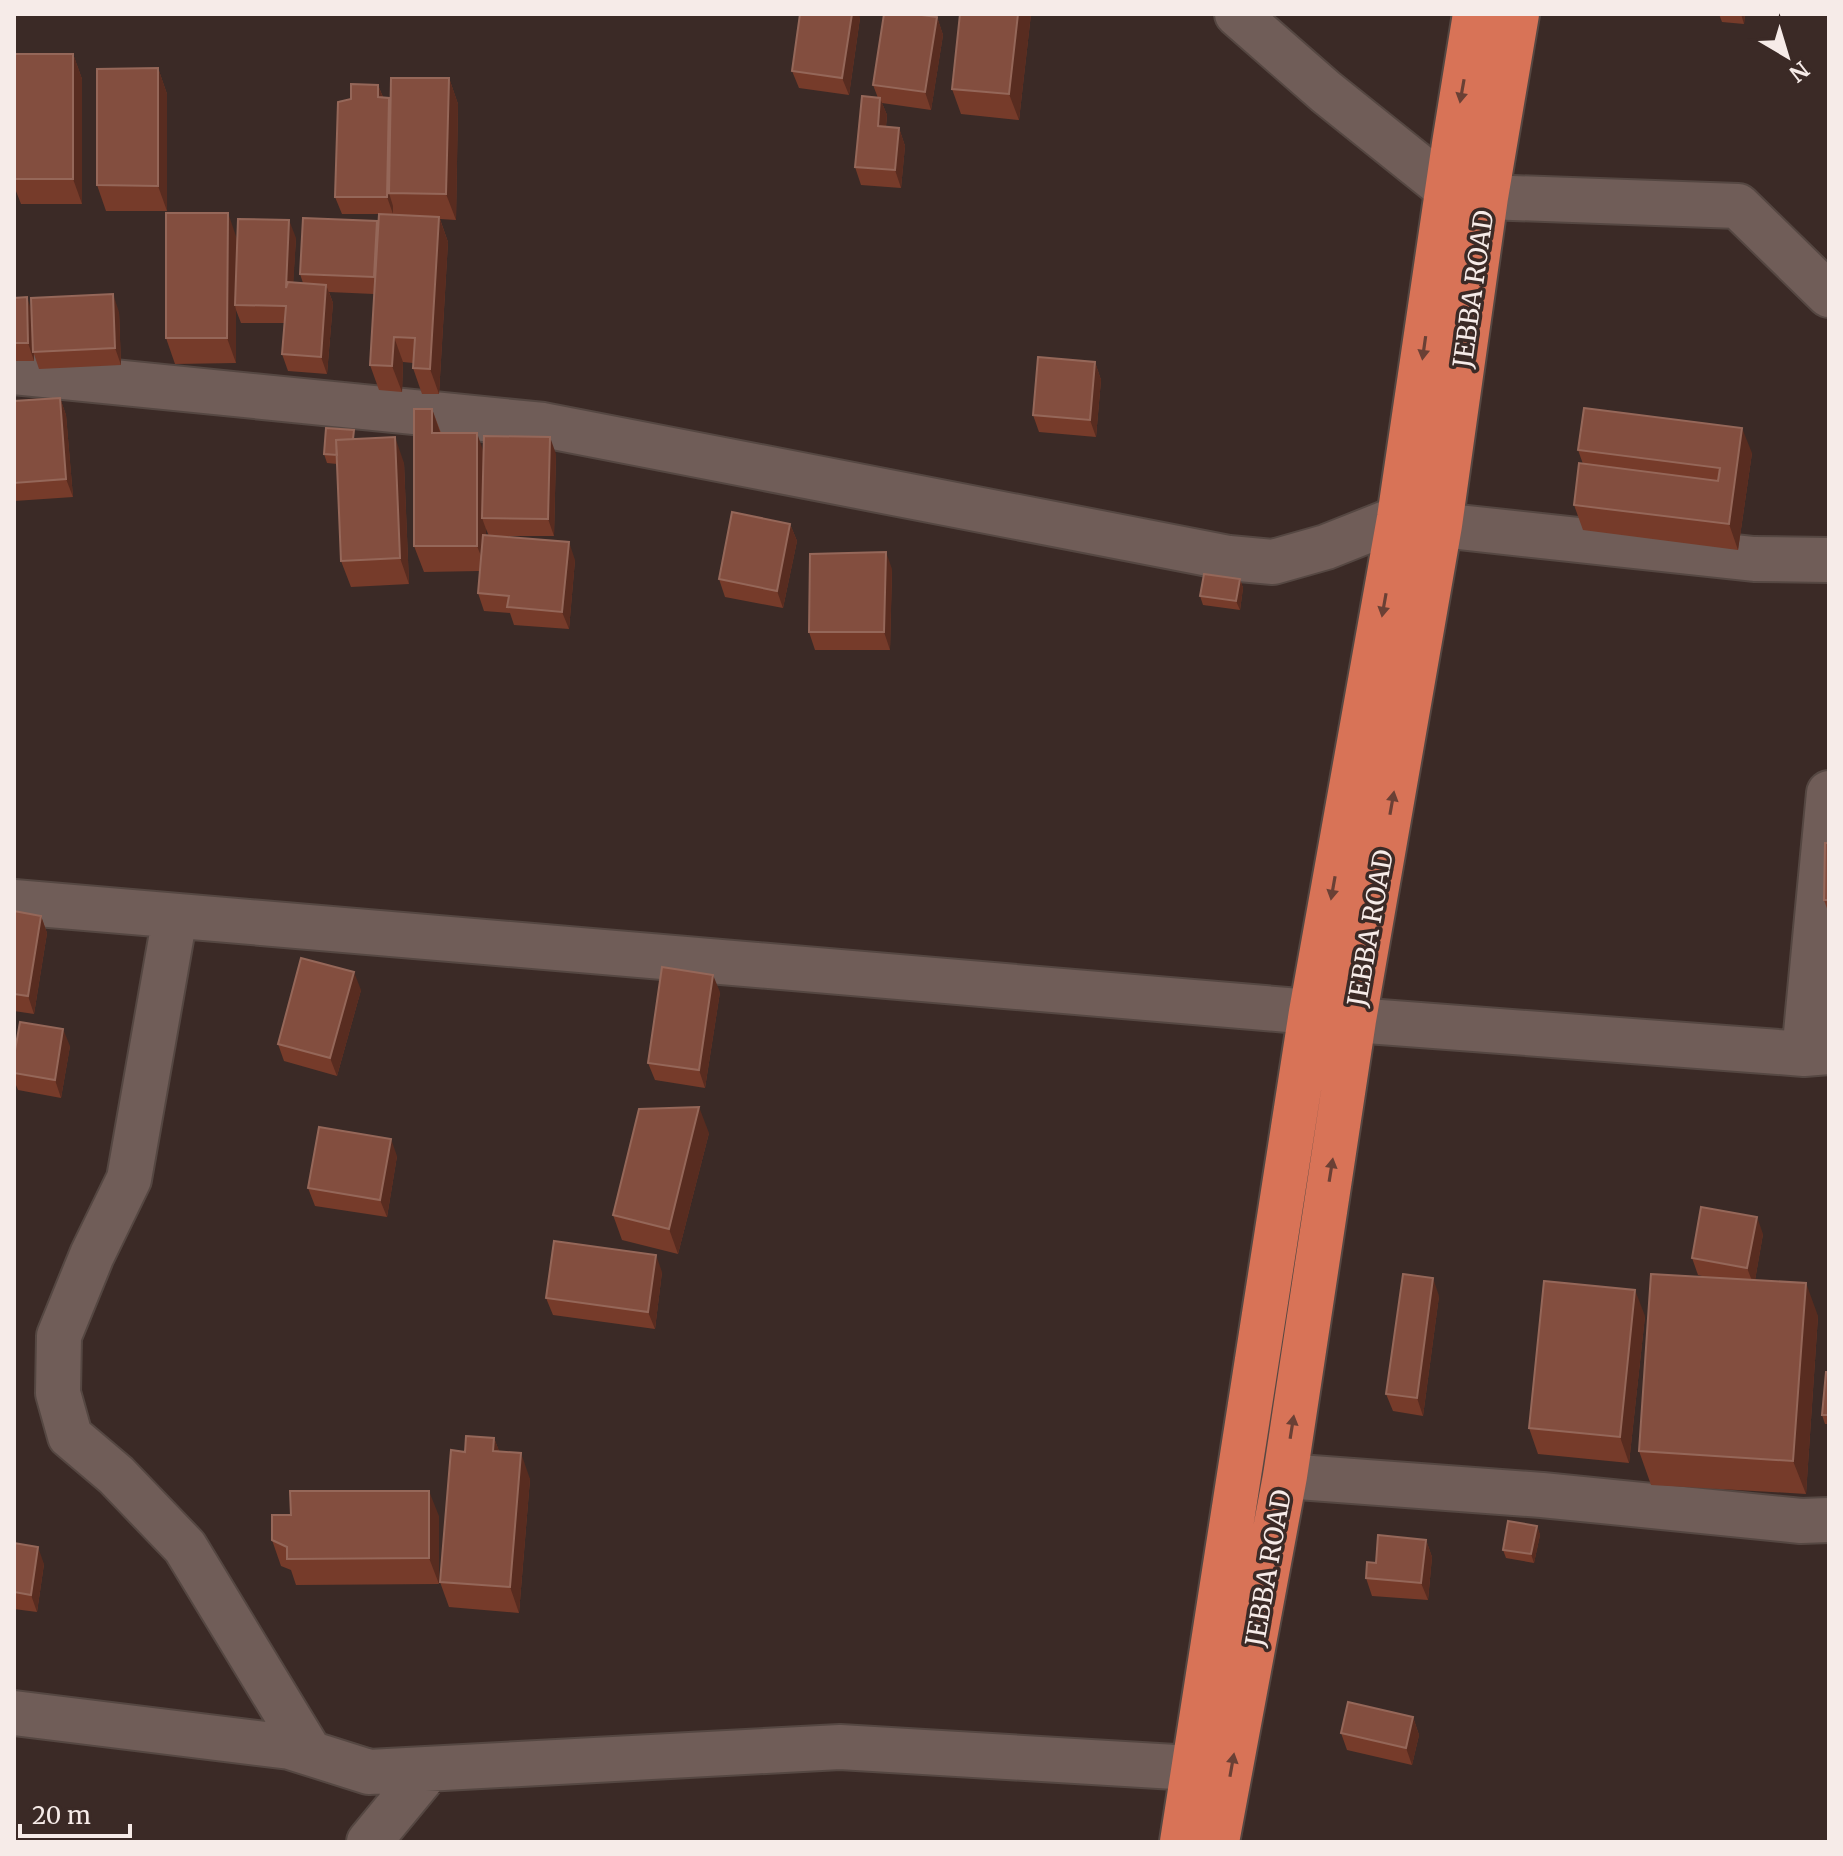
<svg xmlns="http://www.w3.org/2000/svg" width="1843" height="1856" font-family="Merriweather,serif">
	<rect width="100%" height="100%" fill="#3b2a26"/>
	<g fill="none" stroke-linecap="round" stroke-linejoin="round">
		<defs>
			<path id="minor" d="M1237 14 1326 92 1447 189
				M1486 197 1738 206 1829 295
				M14 372 543 425 1229 558 1273 562 1326 547 1399 518
				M1440 525 1754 559 1829 560
				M1829 793 1804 1054 1829 1052
				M14 902 1311 1012
				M175 916 129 1179 92 1255 59 1336 58 1393 70 1436 116 1475 185 1547 310 1753
				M1354 1020 1804 1054
				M1285 1476 1542 1495 1801 1521 1829 1520
				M14 1713 290 1747 369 1772 840 1747 1192 1768
				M369 1842 429 1769"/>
			<path id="highway" d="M1182 1842 1311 1012 1399 518 1454 144 1475 14
				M1217 1842 1285 1476 1354 1020 1440 525 1486 197 1517 14"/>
		</defs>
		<use href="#minor" stroke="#554742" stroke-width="48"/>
		<use href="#highway" stroke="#554742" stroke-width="48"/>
		<use href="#minor" stroke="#705d58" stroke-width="44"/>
		<use href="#highway" stroke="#d87357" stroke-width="44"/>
	</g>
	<path fill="#763b2a" d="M1031 14 1019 120 961 114 952 89Z
		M1719 14H1745L1744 24 1722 22Z
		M937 17 943 35 931 110 882 103 887 115 886 127 899 128 905 146 901 188 861 185 855 167 878 98 873 85Z
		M860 18 849 95 799 88 792 71Z
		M14 54H73L82 79V204H21L14 186Z
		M158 68 167 94V211H106L97 185Z
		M449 78 458 104 456 220 440 219 448 242 439 394H422L413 368V363L403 362 402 392 379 390 370 365 374 294 329 292 333 303 327 374 288 371 282 354 284 323H241L236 310V363L175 364 166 338 237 239 296 238 293 283H303L300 274 378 224 379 214H342L335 197 351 99 378 85 383 97 391 103Z
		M14 298 31 309 119 312 121 365 39 369 34 354V361H14Z
		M1095 362 1101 380 1096 437 1039 432 1033 415Z
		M60 398 66 415 73 497 14 501V401Z
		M432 409 441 433 483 452 556 454 554 536H489L486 529V535L575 560 569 629 514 625 510 613 484 611 478 593 480 571 424 572 414 546Z
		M357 439 404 463 409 584 351 587 341 561 337 464 327 463 324 454Z
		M1578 450 1752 453 1738 550 1583 530 1574 505 1583 464Z
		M790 524 797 541 783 608 725 597 719 579Z
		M892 569 890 650H815L809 632Z
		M1240 579 1243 588 1240 610 1203 605 1200 596Z
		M1829 843V914L1824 900Z
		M14 911 41 916 47 933 34 1014 14 1011Z
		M361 990 337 1076 284 1061 278 1044Z
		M720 992 705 1088 655 1080 648 1063Z
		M70 1046 61 1098 18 1090 14 1080V1056Z
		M709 1133 678 1254 622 1240 613 1215Z
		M397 1156 387 1217 315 1206 308 1188Z
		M1763 1234 1755 1280 1818 1316 1806 1494 1651 1485 1639 1451 1706 1277 1698 1275 1692 1258Z
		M662 1272 655 1329 553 1315 546 1298Z
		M1439 1296 1423 1416 1393 1411 1386 1394Z
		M1645 1316 1629 1463 1538 1454 1529 1428Z
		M1829 1372V1424H1825L1822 1415Z
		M494 1438 499 1451 530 1479 519 1613 449 1607 440 1582 465 1452Z
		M439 1516V1584L296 1585 291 1570 281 1566 272 1540Z
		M1537 1526 1540 1535 1534 1563 1506 1558 1503 1550Z
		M1426 1540 1432 1557 1428 1600 1372 1596 1366 1578 1376 1563Z
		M14 1543 44 1564 37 1612 14 1609Z
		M1413 1717 1419 1735 1412 1765 1347 1750 1341 1733Z"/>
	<path fill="#582c20" d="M852 14H859L860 18 849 95 842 78Z
		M1018 14H1031L1019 120 1009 94Z
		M1741 14H1745L1744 24Z
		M937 17 943 35 931 110 925 92Z
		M73 54 82 79V204L73 179Z
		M158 68 167 94V211L158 186Z
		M449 78 458 104 456 220 446 194Z
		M378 85 385 103 378 97Z
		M389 98 395 115 389 193 393 206V214L387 197Z
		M880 98 887 115 884 143 878 126Z
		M899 128 905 146 901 188 895 170Z
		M228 213 237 239 235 305 236 310V363L227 338Z
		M439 217 448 242 439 394 430 369Z
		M289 220 296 238 292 306 286 288Z
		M326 285 333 303 327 374 321 357Z
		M113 294 119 312 121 365 115 348Z
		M27 297 33 315 34 361 28 343Z
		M394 337 403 362 402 392 392 366Z
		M1095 362 1101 380 1096 437 1090 420Z
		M60 398 66 415 73 497 66 479Z
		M432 409 441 435 432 433Z
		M1742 428 1752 453 1738 550 1729 524Z
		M477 433 486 459 482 518 486 529 487 571 477 546Z
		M395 437 404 463 409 584 400 558Z
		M550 437 556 454 554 536 548 519Z
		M790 524 797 541 783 608 777 591Z
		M569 542 575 560 569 629 562 612Z
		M886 552 892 569 890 650 884 632Z
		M1240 579 1243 588 1240 610 1236 601Z
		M41 916 47 933 34 1014 28 996Z
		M354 972 361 990 337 1076 330 1058Z
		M713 975 720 992 705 1088 699 1070Z
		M63 1029 70 1046 61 1098 55 1080Z
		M699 1107 709 1133 678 1254 669 1229Z
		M391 1139 397 1156 387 1217 380 1200Z
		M1757 1217 1763 1234 1754 1286 1747 1268Z
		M656 1255 662 1272 655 1329 648 1312Z
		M1433 1278 1439 1296 1423 1416 1417 1398Z
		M1806 1283 1818 1316 1806 1494 1793 1461Z
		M1635 1290 1645 1316 1629 1463 1620 1437Z
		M494 1438 504 1464 493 1451Z
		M521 1453 530 1479 519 1613 510 1587Z
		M429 1491 439 1516V1584L429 1558Z
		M1537 1526 1540 1535 1534 1563 1531 1554Z
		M1426 1540 1432 1557 1428 1600 1421 1583Z
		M38 1547 44 1564 37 1612 31 1595Z
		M1413 1717 1419 1735 1412 1765 1406 1748Z"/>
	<path fill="#834e3f" stroke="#956759" stroke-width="2" d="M800 14H852L842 78 792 71Z
		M884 14H914L937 17 925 92 873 85Z
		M960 14H1018L1009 94 952 89Z
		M14 54H73V179H14Z
		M158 68V186L97 185V69Z
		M391 78H449L446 194 389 193Z
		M351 84 378 85V97L389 98 387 197H335L338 102 351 99Z
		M862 96 880 98 878 126 899 128 895 170 855 167Z
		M166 213H228L227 338H166Z
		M379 214 439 217 430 369 413 368 415 338 394 337 392 366 370 365Z
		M303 218 377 221 374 277 300 274Z
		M238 219 289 220 286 288 288 282 326 285 321 357 282 354 286 306 235 305Z
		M113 294 115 348 33 352 31 298Z
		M27 297 28 343H14V298Z
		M1038 357 1095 362 1090 420 1033 415Z
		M60 398 66 479 14 483V401Z
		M1584 408 1742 428 1729 524 1574 505 1579 463 1718 481 1720 468 1578 450Z
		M414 409H432V433H477V546H414Z
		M326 428 354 430 353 439 336 440 337 455 324 454Z
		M484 436 550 437 548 519 482 518Z
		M395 437 400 558 341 561 336 440Z
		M732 512 790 524 777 591 719 579Z
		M483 535 569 542 562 612 507 607 509 596 478 593Z
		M886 552 884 632H809L810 554Z
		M1204 574 1240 579 1236 601 1200 596Z
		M1825 843H1829V900H1824Z
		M14 911 41 916 28 996 14 994Z
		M301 958 354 972 330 1058 278 1044Z
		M662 967 713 975 699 1070 648 1063Z
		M20 1022 63 1029 55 1080 14 1073V1056Z
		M699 1107 669 1229 613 1215 639 1109Z
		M319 1127 391 1139 380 1200 308 1188Z
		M1701 1207 1757 1217 1747 1268 1692 1258Z
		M554 1241 656 1255 648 1312 546 1298Z
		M1403 1274 1433 1278 1417 1398 1386 1394Z
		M1651 1274 1806 1283 1793 1461 1639 1451Z
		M1544 1281 1635 1290 1620 1437 1529 1428Z
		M1826 1372H1829V1415H1822Z
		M466 1436 494 1438 493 1451 521 1453 510 1587 440 1582 451 1450 465 1452Z
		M290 1491H429V1558L287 1559V1547L272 1540V1515H291Z
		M1508 1521 1537 1526 1531 1554 1503 1550Z
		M1378 1535 1426 1540 1421 1583 1366 1578 1367 1562 1376 1563Z
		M14 1543 38 1547 31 1595 14 1592Z
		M1348 1702 1413 1717 1406 1748 1341 1733Z"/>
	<defs><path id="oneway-solid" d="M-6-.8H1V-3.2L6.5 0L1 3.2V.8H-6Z" transform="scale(2)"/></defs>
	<g fill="#6a4035">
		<use href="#oneway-solid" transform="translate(1462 91) rotate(100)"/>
		<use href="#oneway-solid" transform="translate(1424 348) rotate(98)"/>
		<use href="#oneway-solid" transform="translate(1384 605) rotate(100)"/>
		<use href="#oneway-solid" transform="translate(1392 803) rotate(-80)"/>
		<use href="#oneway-solid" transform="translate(1333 888) rotate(100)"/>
		<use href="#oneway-solid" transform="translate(1331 1170) rotate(-81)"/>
		<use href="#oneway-solid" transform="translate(1292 1427) rotate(-81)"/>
		<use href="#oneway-solid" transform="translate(1232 1765) rotate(-80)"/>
	</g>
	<g text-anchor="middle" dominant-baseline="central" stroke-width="7" stroke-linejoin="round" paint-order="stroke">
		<g font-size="26" fill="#f6ebe8" stroke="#3b2a26">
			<text transform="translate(1473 289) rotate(-82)">JEBBA ROAD</text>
			<text transform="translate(1370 928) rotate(-80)">JEBBA ROAD</text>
			<text transform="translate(1268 1568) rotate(-80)">JEBBA ROAD</text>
		</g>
	</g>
	<rect width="1843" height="1856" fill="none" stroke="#f6ebe8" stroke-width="32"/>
	<g transform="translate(1787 56) rotate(142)" stroke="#3b2a26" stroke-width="6" paint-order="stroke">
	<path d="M0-6L14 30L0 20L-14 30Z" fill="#f6ebe8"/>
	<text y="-12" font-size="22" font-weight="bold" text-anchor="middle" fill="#f6ebe8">N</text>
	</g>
	<path d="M20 1824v12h110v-12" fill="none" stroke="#f6ebe8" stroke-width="4"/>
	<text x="32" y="1824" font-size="24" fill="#f6ebe8" stroke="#3b2a26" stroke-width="6" paint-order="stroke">20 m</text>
</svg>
